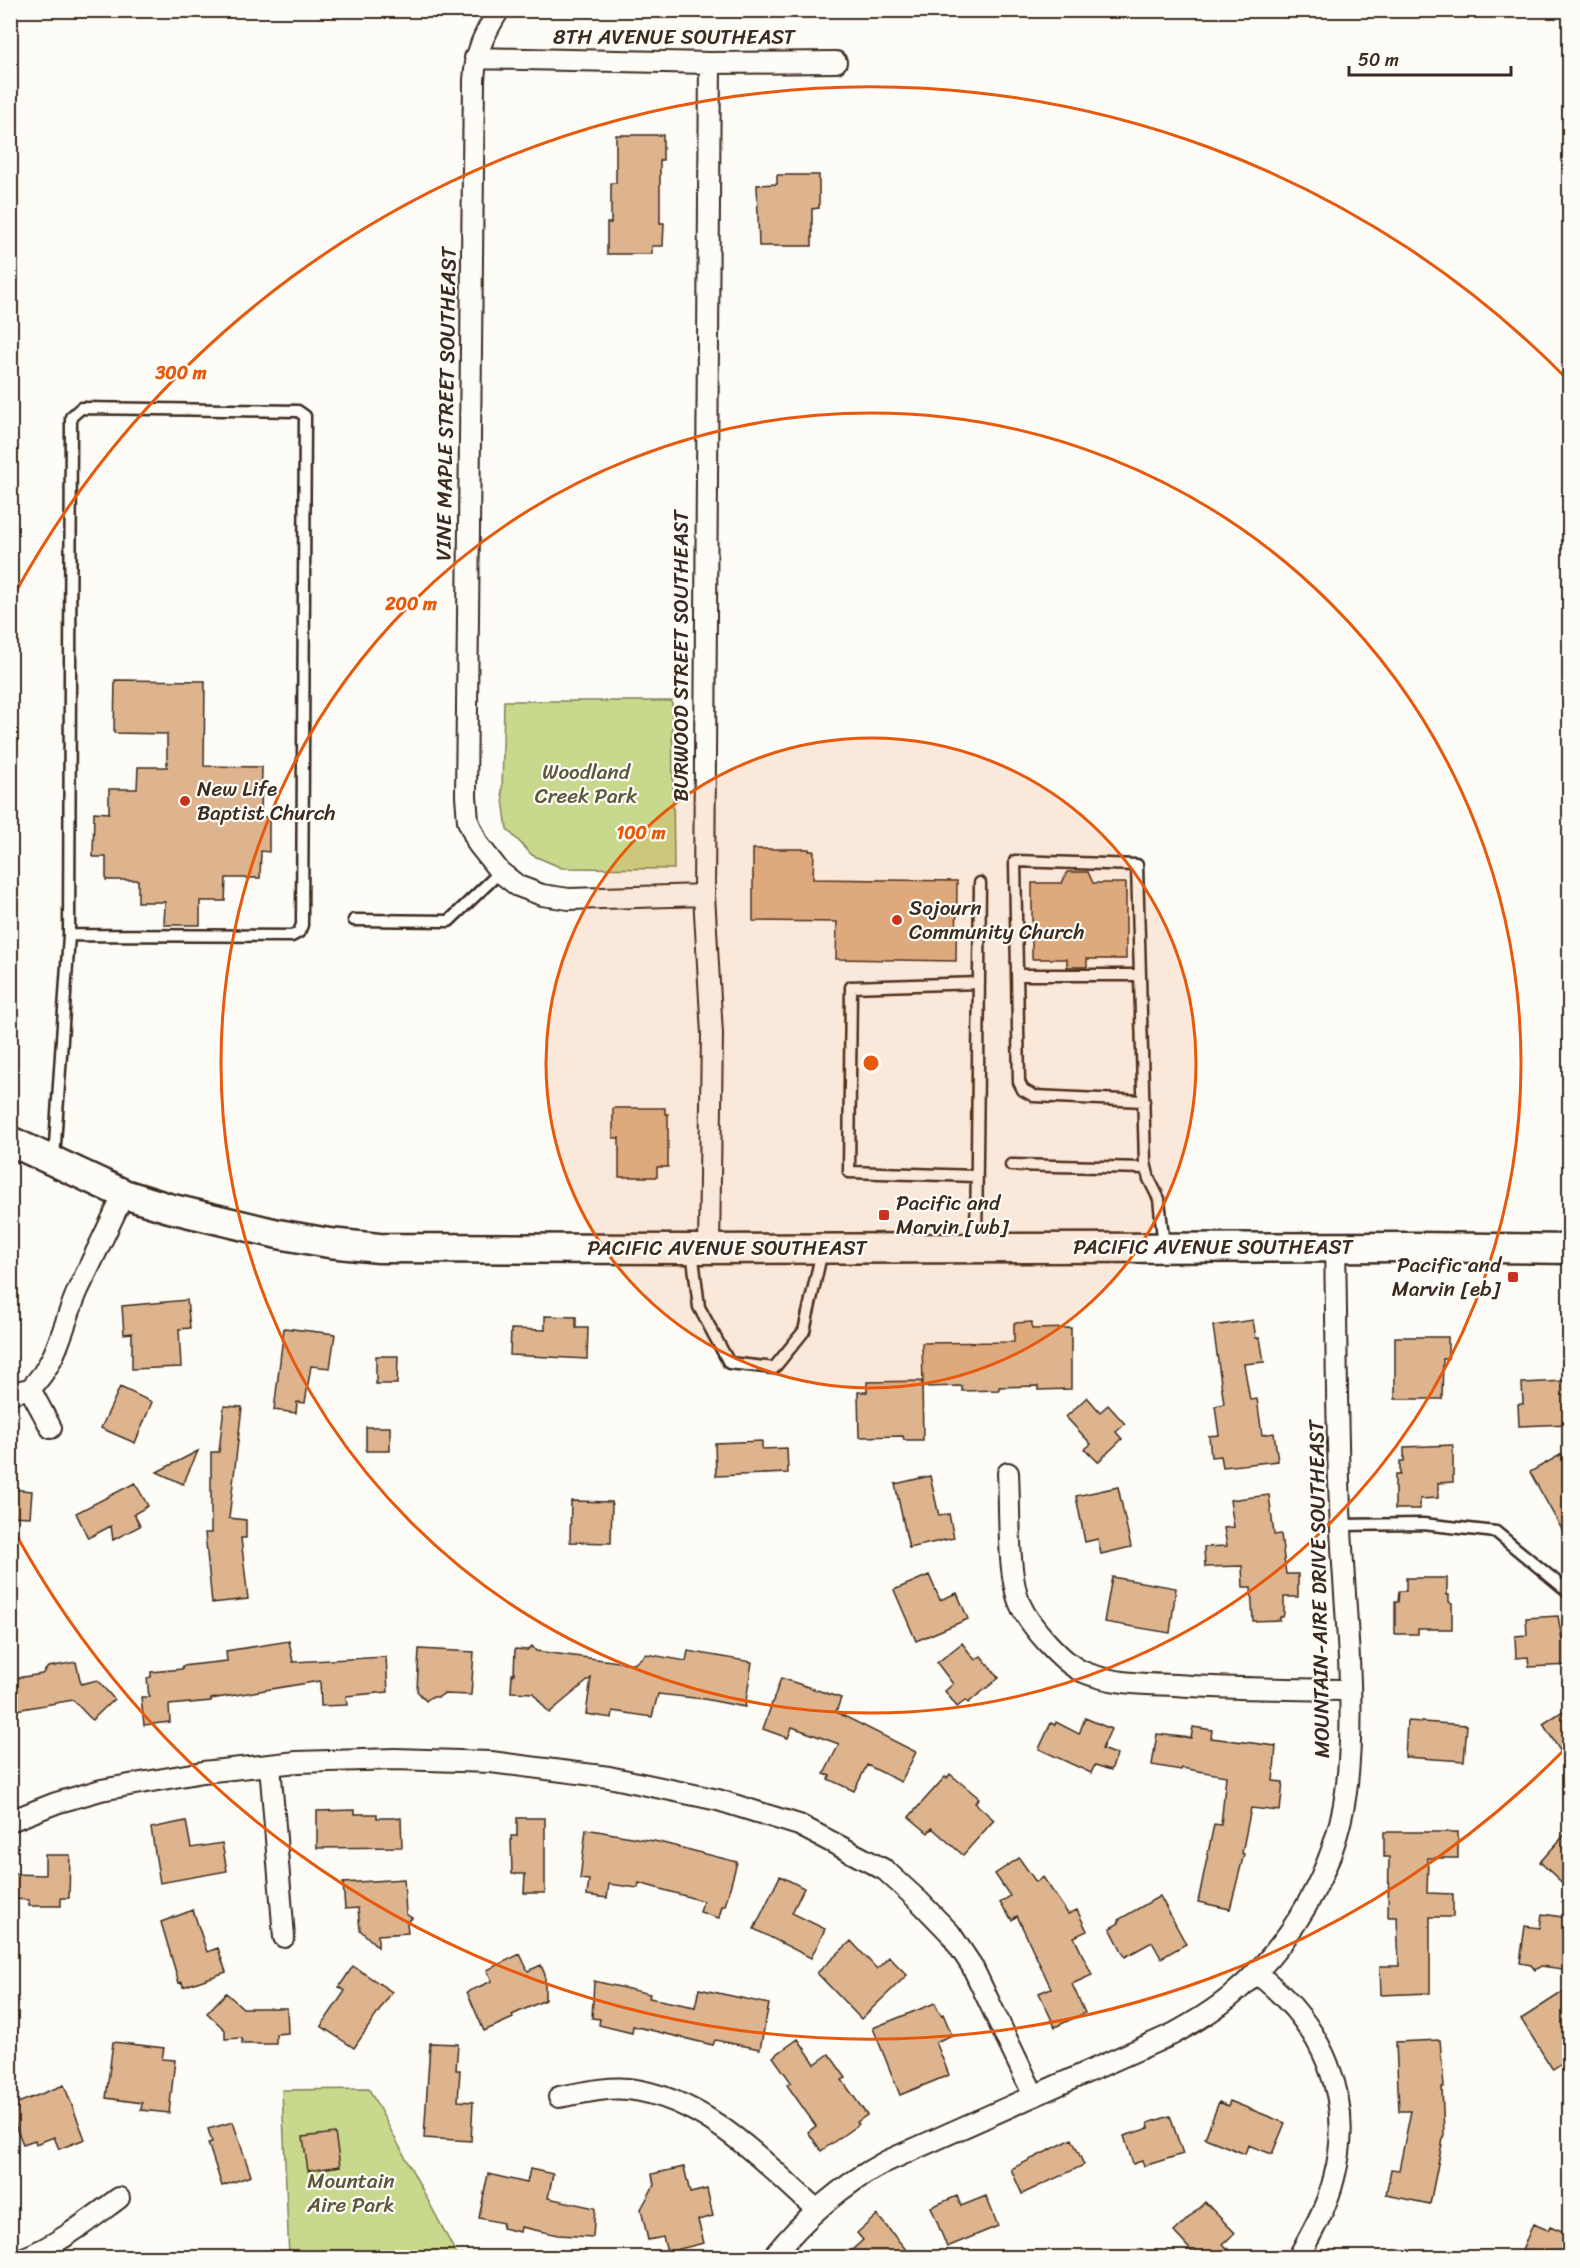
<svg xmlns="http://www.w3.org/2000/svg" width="1580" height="2268" font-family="Sriracha,sans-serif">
	<rect width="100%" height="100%" fill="#fdfcf7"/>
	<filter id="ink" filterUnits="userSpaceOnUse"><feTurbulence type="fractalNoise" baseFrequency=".0167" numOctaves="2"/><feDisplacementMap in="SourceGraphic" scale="12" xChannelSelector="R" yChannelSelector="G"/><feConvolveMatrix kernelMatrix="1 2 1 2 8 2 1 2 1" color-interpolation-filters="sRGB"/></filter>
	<g filter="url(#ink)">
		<path fill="#c8d88d" stroke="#828156" stroke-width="1.5" d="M504 701H672L674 869 562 868 532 855 507 829 502 792Z
			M369 2089 457 2255 587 2251 586 2257H289L282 2090Z"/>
		<path fill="#ddb48e" stroke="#3b2a1e" stroke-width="1.5" d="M616 135H663V160H660V223H664L663 246H652V254H607V223H611V183H616Z
			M777 175H819V208L812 209V246H759L757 185 777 184Z
			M115 680 205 681 204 766 262 767 261 817H269V852L261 851 260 878H226L225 901H200V925H164L165 902H138V880H106V857H93L94 812 109 813V789H137L138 767H167V734L114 733Z
			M753 849H809V851H814L813 879 957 881 956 961 836 959 837 922 753 921Z
			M1067 872H1088L1093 883H1126V959H1087V967H1067V959H1032V883H1062Z
			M613 1108H665V1114H668V1167H657V1177H619V1138H613Z
			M187 1300 190 1328 179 1329 181 1367 132 1369V1333L124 1334 122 1306Z
			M545 1316 576 1317V1328H588L587 1359 510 1355 511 1329 545 1330Z
			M1253 1320 1256 1338H1260L1264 1362 1244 1364 1250 1400 1257 1399 1262 1435 1274 1433 1278 1461 1223 1467 1221 1456 1211 1457 1209 1436 1219 1435 1215 1406 1224 1404 1213 1326Z
			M1032 1322V1329L1071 1328V1389L1038 1390V1386L999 1387V1390L962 1391V1386L923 1387 922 1343 1014 1342V1323Z
			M284 1328 335 1334 330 1368 311 1366 305 1403 297 1402 296 1413 274 1410Z
			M1395 1337H1448V1359H1443L1442 1399H1395Z
			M376 1356H398L397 1384H376Z
			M922 1381 923 1440H904L903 1436 859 1437 858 1392H867V1382Z
			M1566 1381 1568 1402H1569V1424L1519 1426 1518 1404H1523L1522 1383Z
			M120 1387 152 1402 135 1443 101 1428Z
			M1087 1397 1100 1412 1108 1405 1125 1424 1116 1432 1122 1439 1098 1462 1085 1449 1091 1444 1066 1417Z
			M224 1406 242 1407 229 1518 246 1520V1538H241L248 1599 212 1603 205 1533H211V1452H219Z
			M366 1427H390V1451H366Z
			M762 1441V1449L787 1448 788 1473 716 1476 715 1443Z
			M1453 1445V1482L1438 1483V1498L1420 1499V1509H1395V1475H1400V1461H1404V1447Z
			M1569 1450V1542L1530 1472Z
			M198 1451 183 1484 157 1472Z
			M930 1476 939 1516 949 1514 954 1538 909 1548 895 1484Z
			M135 1483 148 1506 134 1514 140 1526 113 1540 111 1526 88 1538 76 1513Z
			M1118 1487 1131 1547 1101 1554 1098 1539 1085 1542 1076 1496Z
			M10 1489 32 1491 30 1517 10 1516Z
			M1269 1495 1274 1535 1281 1534 1286 1574H1298V1597H1284V1613L1283 1617H1280V1620L1253 1621 1251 1587H1243L1242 1566 1205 1567 1204 1547 1227 1546 1224 1528 1234 1527 1230 1500Z
			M571 1501 612 1502 611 1543 570 1542Z
			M929 1575 940 1600 957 1593 968 1619 916 1641 894 1590Z
			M1112 1577 1176 1588 1170 1633 1104 1622Z
			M1406 1578H1447V1595H1449V1602L1452 1603V1629H1418V1634H1395V1602H1398L1399 1591H1406Z
			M1558 1616 1562 1639H1569V1665L1529 1667 1528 1657 1516 1658 1515 1636 1527 1635 1526 1618Z
			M289 1641 293 1662 386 1657 388 1692 346 1696 347 1705 321 1706 320 1681 211 1699V1701L169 1705 170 1722 144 1725 141 1697H149L147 1678 151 1677V1672L182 1669V1666L227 1661 226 1651Z
			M962 1643 975 1660 981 1656 999 1678 968 1703 966 1700 957 1707 945 1691 953 1684 937 1663Z
			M532 1646 536 1651 634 1664 646 1654 686 1661 688 1651 752 1662 745 1707 704 1699 658 1694 652 1717 613 1711 612 1718 586 1714 591 1678 549 1713 533 1693 511 1692 512 1674H514L515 1649 527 1650Z
			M419 1649 474 1652 471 1695 443 1694 439 1697H431L426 1701 417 1691Z
			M76 1662 81 1684 97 1680 114 1699 92 1720 73 1700 10 1711V1679L42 1674 48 1667Z
			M781 1678 841 1698 836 1712 916 1752 901 1782 867 1765 854 1791 828 1779 830 1776 824 1774 839 1744 792 1727 788 1738 763 1729Z
			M1569 1707V1765L1543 1724Z
			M1085 1718 1111 1729 1102 1749 1117 1755 1111 1770 1095 1765 1091 1773 1039 1749 1051 1723 1055 1725 1056 1722 1079 1734Z
			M1407 1721 1467 1725 1464 1761 1405 1757Z
			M1193 1727 1212 1730 1211 1738 1276 1746 1273 1781 1283 1782 1280 1811 1251 1808 1242 1853 1244 1854 1230 1909 1198 1902 1214 1824 1221 1825 1226 1776 1182 1768 1181 1770 1152 1765 1157 1734 1191 1738Z
			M950 1774 979 1798 975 1803 994 1820 963 1855 932 1828 928 1833 909 1817 945 1777 947 1778Z
			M355 1810V1814H377V1818H401L402 1847 317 1848V1811Z
			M517 1818H545V1893H524L525 1874H512L511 1836H517Z
			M186 1821 191 1848 222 1843 227 1871 160 1883 151 1828Z
			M586 1829 659 1842 737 1862 725 1906H722L719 1918 700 1912 703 1901 639 1883 638 1888 609 1884 607 1898 587 1895 589 1880 580 1879Z
			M1569 1830V1889L1540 1862Z
			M1384 1832H1458V1858H1428L1427 1893 1453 1894V1917H1430V1993L1381 1995 1380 1966H1399L1397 1917H1388L1389 1857H1384Z
			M45 1855H70L69 1898H61V1906H29V1900L14 1899V1874L45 1875Z
			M1019 1858 1036 1882 1043 1877 1068 1914 1077 1910 1087 1931 1074 1937 1092 1975 1072 1984 1085 2013 1055 2027 1039 1993 1051 1988 1017 1916 1012 1920 1000 1903 1010 1896 995 1874Z
			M780 1876 804 1888 792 1913 825 1929 811 1958 754 1929Z
			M404 1879 406 1914 412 1918 407 1923 408 1933 378 1935V1947L360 1930 358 1908 345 1909 343 1883Z
			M1160 1896 1186 1944 1161 1958 1152 1942 1125 1957 1110 1928 1119 1923 1118 1920Z
			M193 1910 207 1952 218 1948 226 1972 183 1987 182 1982 179 1983 161 1922Z
			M1542 1914 1569 1918 1564 1956 1569 1964V1970L1541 1966 1535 1970 1531 1965 1520 1963 1525 1926 1540 1928Z
			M851 1941 877 1969 889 1957 907 1975 861 2019 817 1973Z
			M520 1954 528 1971 541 1965 545 1975V2000L512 2015 513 2018 484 2031 467 1992 492 1981 487 1970Z
			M353 1966 392 1992 354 2048 321 2026 345 1991 339 1987Z
			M594 1981 650 1994 649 1998 695 2007 699 1989 769 2004 760 2049 715 2040 713 2045 633 2026 632 2033 599 2025 600 2019 592 2018Z
			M1569 1988V2059L1553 2070 1521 2019Z
			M226 1993 243 2008H287L288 2033 276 2034V2044H242V2038L225 2039V2030L207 2013Z
			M935 2003 941 2015 943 2014 952 2035 936 2042 949 2075 900 2095 873 2028Z
			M798 2039 815 2064 829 2054 846 2078 842 2080 867 2115 857 2122 859 2124 821 2151 808 2132 816 2126 787 2085 791 2082 773 2057Z
			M1440 2040 1444 2087H1442L1444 2134 1430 2204 1386 2195 1391 2169 1399 2170 1411 2111H1399L1396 2042Z
			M113 2042 164 2048 162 2059 175 2060 169 2113 141 2110 142 2103 106 2098Z
			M430 2043 458 2044 456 2070H460L458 2101 473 2102 471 2141 424 2138Z
			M64 2085 85 2139 59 2149 54 2137 36 2144 35 2140 23 2144 10 2113V2106Z
			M1230 2101 1285 2123 1272 2154 1248 2145 1245 2154 1205 2138 1219 2102 1228 2106Z
			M1170 2116 1183 2154 1144 2166 1142 2161 1133 2164 1124 2136 1149 2128 1148 2123Z
			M233 2122 251 2176 222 2186 208 2143 212 2142 208 2129Z
			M335 2133 340 2166 308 2171 303 2137Z
			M1072 2139 1084 2165 1022 2194 1011 2169Z
			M684 2167 690 2193 707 2189 713 2216 698 2220 704 2243 667 2252 663 2237 648 2240 641 2209 654 2185 652 2174Z
			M530 2169 553 2174 548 2198 595 2208 593 2237 558 2235 521 2227 520 2232 502 2228 503 2223 479 2218 488 2174 527 2183Z
			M957 2196 961 2206 986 2196 998 2226 947 2247 931 2207Z
			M1205 2202 1235 2233 1223 2244 1237 2258H1198L1174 2232Z
			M877 2215 913 2258H843L863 2240 857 2233Z
			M1533 2224 1548 2230 1550 2226 1569 2234V2258H1519Z"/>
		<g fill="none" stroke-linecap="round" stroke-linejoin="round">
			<defs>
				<path id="lane" d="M354 920 449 921 500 872
					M1018 975H1140
					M1144 1101 1034 1096 1023 1090 1019 1082 1015 861 1137 865 1145 1163 1149 1179 1159 1199 1164 1247
					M54 1159 69 935 71 417 81 408 298 411 305 416 302 925 299 932 292 936 69 935
					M1011 1165 1146 1168
					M976 1176 849 1172 851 987 979 983
					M976 1247 980 883
					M692 1250 699 1307 729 1363 774 1368 804 1331 822 1251
					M1340 1525 1423 1524 1496 1532 1570 1593"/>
				<path id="street" d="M499 10C483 36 476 50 474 80L466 796 468 821 478 844 500 872 518 886 542 895 569 899 704 895
					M475 58 710 63 836 62
					M709 1249 712 1034 704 895 710 63
					M30 1389C59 1360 62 1326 78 1290 93 1258 109 1226 124 1194
					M10 1393 30 1389 51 1428
					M1008 1473C1010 1507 1007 1574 1020 1604 1029 1625 1061 1661 1081 1671 1111 1684 1143 1684 1175 1685 1233 1689 1291 1689 1349 1690
					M270 1765 284 1937
					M10 1821 56 1803 101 1790 203 1772 297 1762 395 1759 491 1762 609 1777 718 1800 799 1825 885 1870 919 1901 950 1933 972 1966 1034 2096
					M1256 1973C1321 2022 1356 2097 1334 2178 1327 2207 1312 2232 1298 2258
					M559 2097C582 2093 605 2087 628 2089 706 2098 761 2160 816 2209
					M24 2258C59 2244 89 2220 119 2198
					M772 2258C804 2218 840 2186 885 2162L1173 2034C1193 2023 1213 2011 1230 1997 1291 1946 1335 1871 1346 1792 1357 1708 1345 1613 1341 1529 1336 1435 1337 1341 1335 1247"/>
				<path id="secondary" d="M10 1141 124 1194 169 1208 278 1234 329 1243 379 1248 692 1249 1415 1247 1570 1249"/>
			</defs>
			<use href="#lane" stroke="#3b2a1e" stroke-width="15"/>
			<use href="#street" stroke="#3b2a1e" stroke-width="24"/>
			<use href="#secondary" stroke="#3b2a1e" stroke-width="33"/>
			<use href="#lane" stroke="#fdfcf7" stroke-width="10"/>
			<use href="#street" stroke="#fdfcf7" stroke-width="20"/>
			<use href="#secondary" stroke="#fdfcf7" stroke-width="28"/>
		</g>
	</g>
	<circle cx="871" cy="1063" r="325" fill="#e8590c" fill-opacity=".12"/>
	<g fill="none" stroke="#e8590c" stroke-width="3">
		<circle cx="871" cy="1063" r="325"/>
		<circle cx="871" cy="1063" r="650"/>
		<path d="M1567 1747A976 976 0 0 1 13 1529M13 597A976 976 0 0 1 1567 379"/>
	</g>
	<g fill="#c8321e" stroke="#fdfcf7" stroke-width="2">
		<circle cx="185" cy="801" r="6"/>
		<circle cx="897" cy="920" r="6"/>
		<rect x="878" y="1209" width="12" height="12" rx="3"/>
		<rect x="1507" y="1271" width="12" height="12" rx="3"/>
	</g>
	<g text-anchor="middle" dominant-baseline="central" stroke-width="4.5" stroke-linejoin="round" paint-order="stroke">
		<g font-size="21" fill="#3b2a1e" stroke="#fdfcf7">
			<text x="674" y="37">8TH AVENUE SOUTHEAST</text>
			<text transform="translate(446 404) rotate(-89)">VINE MAPLE STREET SOUTHEAST</text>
			<text transform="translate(681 656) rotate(-90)">BURWOOD STREET SOUTHEAST</text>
			<text x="1213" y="1247">PACIFIC AVENUE SOUTHEAST</text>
			<text x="727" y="1248">PACIFIC AVENUE SOUTHEAST</text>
			<text transform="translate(1319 1589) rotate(-91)">MOUNTAIN-AIRE DRIVE SOUTHEAST</text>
		</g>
		<g font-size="21" fill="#5e563a" stroke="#fdfcf7">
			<text x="586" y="772">Woodland<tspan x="586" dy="24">Creek Park</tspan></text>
			<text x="351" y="2181">Mountain<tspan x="351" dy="24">Aire Park</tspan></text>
		</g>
		<g font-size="21" fill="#3b2a1e" stroke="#fdfcf7" text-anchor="start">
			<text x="197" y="789">New Life<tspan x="197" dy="24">Baptist Church</tspan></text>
			<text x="909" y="908">Sojourn<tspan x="909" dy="24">Community Church</tspan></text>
			<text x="896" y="1203">Pacific and<tspan x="896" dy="24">Marvin [wb]</tspan></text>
			<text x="1501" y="1265" text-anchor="end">Pacific and<tspan x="1501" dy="24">Marvin [eb]</tspan></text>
		</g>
	</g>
	<circle cx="871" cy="1063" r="9" fill="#e8590c" stroke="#fdfcf7" stroke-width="3"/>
	<g font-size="18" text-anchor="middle" font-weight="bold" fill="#e8590c" stroke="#fdfcf7" stroke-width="4.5" stroke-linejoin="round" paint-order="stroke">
		<text x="181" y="379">300 m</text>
		<text x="411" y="610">200 m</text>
		<text x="641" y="839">100 m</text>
	</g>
	<rect width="1580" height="2268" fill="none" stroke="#fdfcf7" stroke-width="36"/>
	<rect x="18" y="18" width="1544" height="2232" fill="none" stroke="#3b2a1e" stroke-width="2" filter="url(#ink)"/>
	<path d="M1349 66v9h162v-9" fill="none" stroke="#3b2a1e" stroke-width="3"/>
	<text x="1358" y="66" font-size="18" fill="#3b2a1e" stroke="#fdfcf7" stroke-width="4.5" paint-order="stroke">50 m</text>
</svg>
